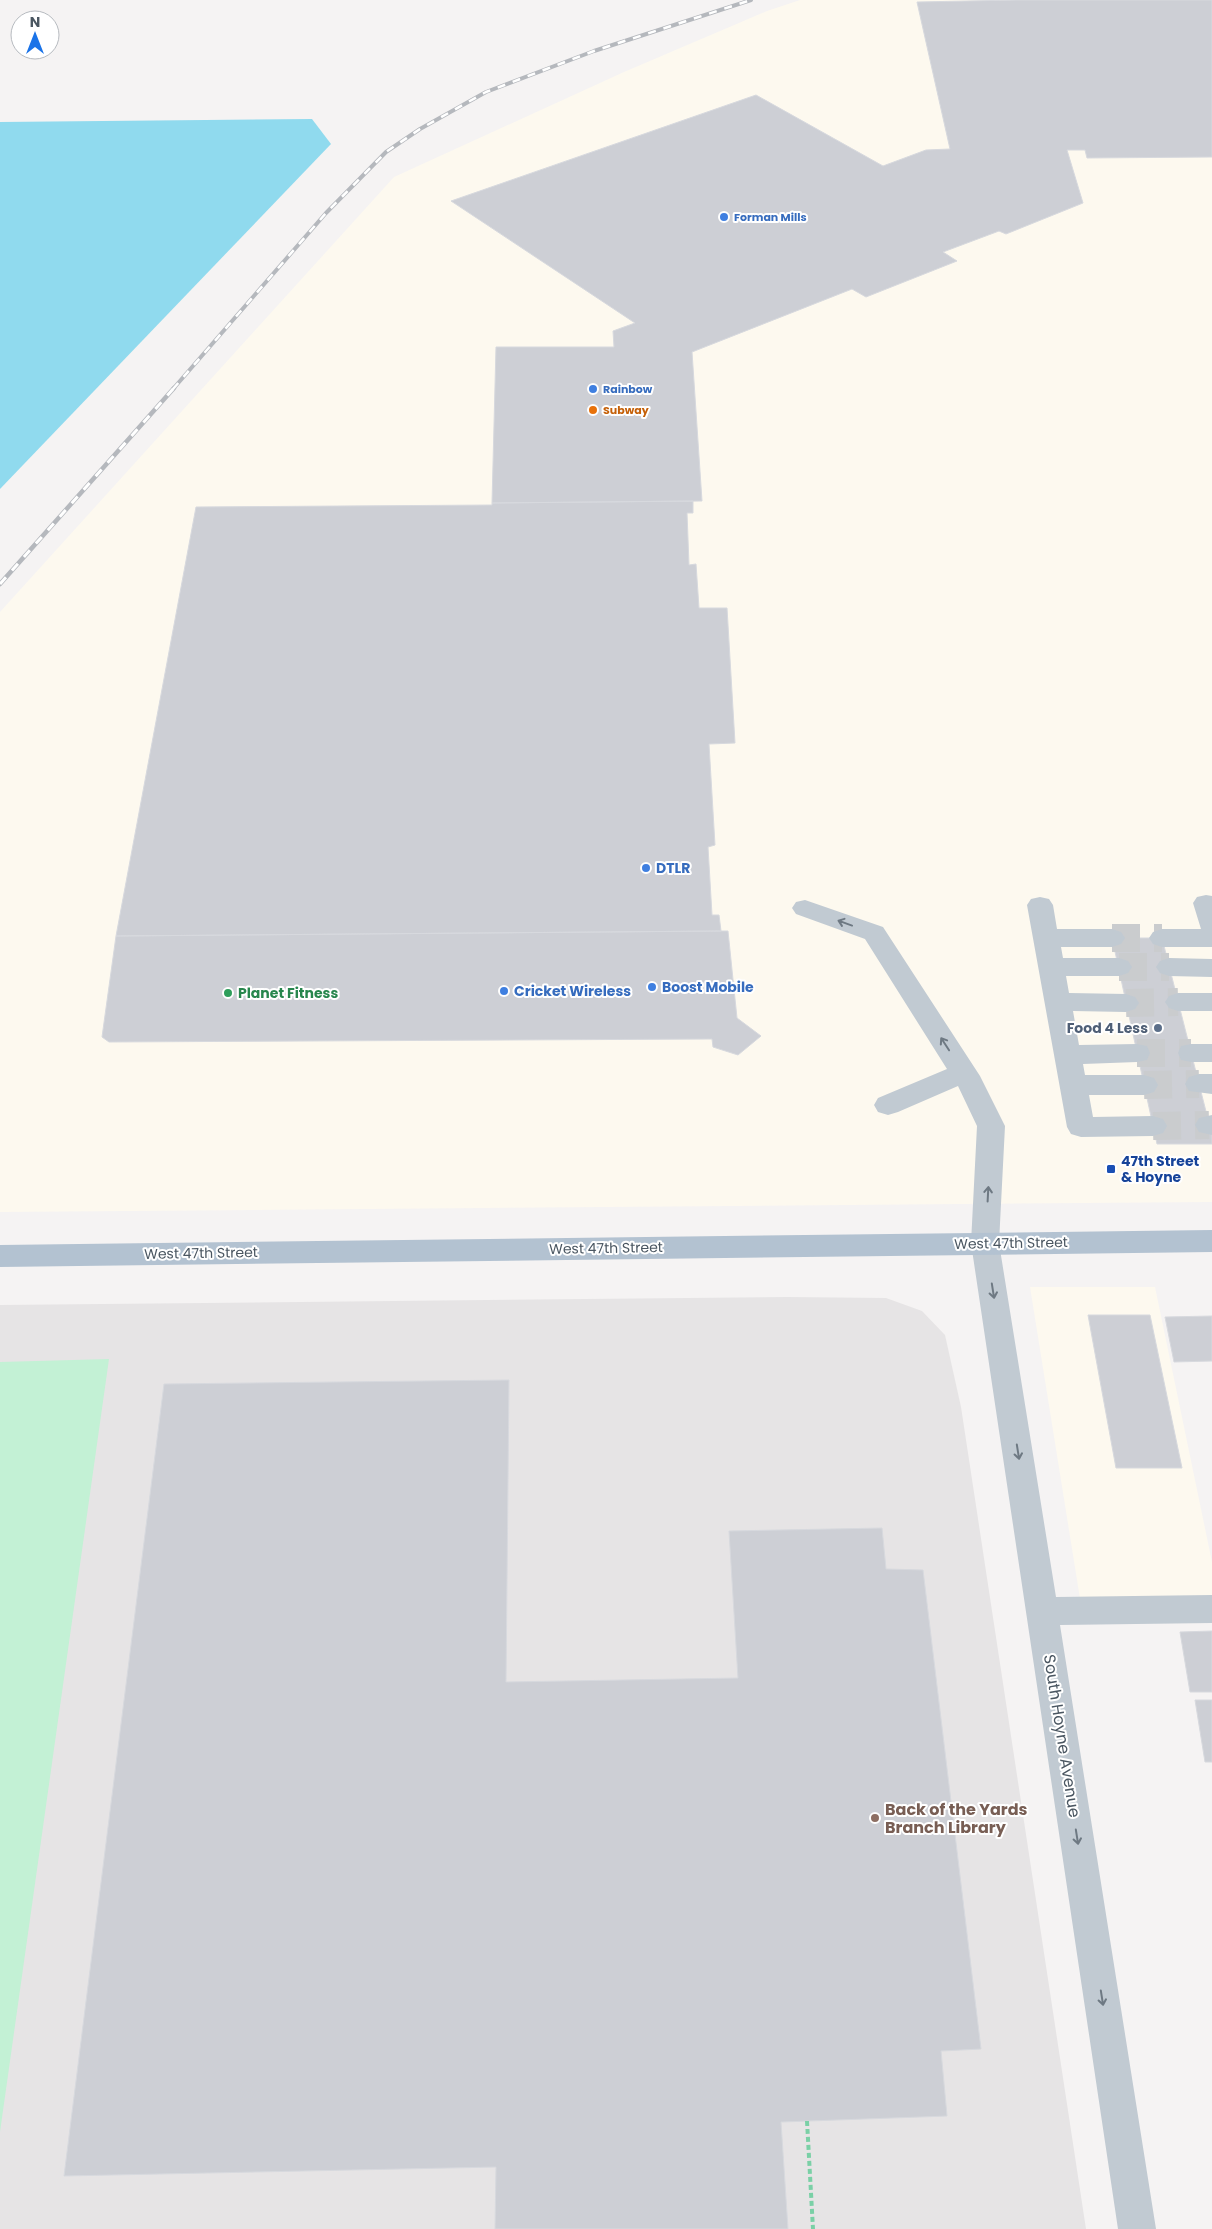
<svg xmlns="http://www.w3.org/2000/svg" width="1212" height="2229" font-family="Poppins,sans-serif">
	<rect width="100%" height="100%" fill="#f5f3f3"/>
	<path fill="#fdf9ef" d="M800 0H1212V1202L0 1212V612L394 177 624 72 767 11Z
		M1030 1287H1155L1212 1562V1609L1082 1611Z"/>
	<path fill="#e6e4e5" d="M787 1297 886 1298 922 1311 945 1335 961 1407 1086 2229H0V1305Z"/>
	<path fill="#c3f1d5" d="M109 1359 0 2132V1362Z"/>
	<path fill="#90daee" d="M312 119 331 144 0 489V122Z"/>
	<path fill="#cdcfd5" stroke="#d7d9de" d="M1016 0H1212V157L1087 158 1085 150H1067L1083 203 1006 234 999 231 943 252 957 261 866 297 852 289 692 352 702 501 492 503 496 347H614L613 331 635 323 451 201 756 95 883 166 926 150 950 149 917 2Z
		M693 501V513H687L689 565 696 564 699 608H727L735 743 709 744 715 845 708 847 712 915H719L721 931 116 936 196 507 492 505V503Z
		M721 931H728L737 1018 761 1036 738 1055 713 1047 712 1039 109 1042 102 1037 116 936Z
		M1112 938H1162L1212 1135V1144H1157Z
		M1088 1315H1150L1182 1468H1116Z
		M1212 1316V1361L1174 1362 1165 1317Z
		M509 1380 506 1682 738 1678 729 1531 882 1528 886 1569 923 1570 981 2049 941 2051 947 2116 781 2122 788 2229H495L496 2167 64 2176 164 1384Z
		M1212 1631V1692H1190L1180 1632Z
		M1195 1700H1212V1762H1205Z"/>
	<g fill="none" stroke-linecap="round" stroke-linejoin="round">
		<path stroke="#caccce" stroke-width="28" stroke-dasharray="28 14" stroke-linecap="butt" d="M1112 938H1162
			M1119 967H1169
			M1126 1003 1178 1002
			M1137 1053H1191
			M1144 1085 1199 1084
			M1153 1126 1209 1125"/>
		<path stroke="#7ad0a6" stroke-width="4" stroke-dasharray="5 3" stroke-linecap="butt" d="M807 2121 813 2229"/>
		<path fill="#c1cad2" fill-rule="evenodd" d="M1206 895 1212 896V947H1162L1153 944 1149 938 1153 932 1162 929H1201L1193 903 1197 897Z
			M1040 897 1049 899 1053 905 1057 929H1112L1121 932 1125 938 1121 944 1112 947H1061L1063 958H1119L1128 961 1132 967 1128 973 1119 976H1066L1069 993 1126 994 1135 997 1139 1003 1135 1009 1126 1012 1073 1011 1079 1045 1137 1044 1147 1046 1150 1053 1147 1060 1137 1062 1083 1064 1085 1075H1144L1154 1078 1158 1085 1154 1092 1144 1095H1089L1093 1117 1153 1116 1163 1119 1167 1126 1163 1133 1153 1136 1081 1137 1071 1134 1067 1127 1027 905 1031 899Z
			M805 900 883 927 980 1076 1005 1126 999 1243 1056 1597 1212 1595V1623L1060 1625 1156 2229H1118L971 1243 977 1126 958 1086 898 1112 888 1115 878 1112 874 1105 878 1098 947 1069 865 939 796 914 792 908 796 902Z
			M1169 958 1212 959V977L1169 976 1160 973 1156 967 1160 961Z
			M1178 993H1212V1011H1178L1169 1008 1165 1002 1169 996Z
			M1191 1044H1212V1062H1191L1181 1060 1178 1053 1181 1046Z
			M1199 1074H1212V1094L1189 1091 1185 1084 1189 1077Z
			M1212 1115V1135L1199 1132 1195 1125 1199 1118Z"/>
		<path fill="#b3c2d1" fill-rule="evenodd" d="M1212 1230V1252L0 1267V1245Z"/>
		<defs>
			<path id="rail-far1" d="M173 389 326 213 386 152 420 129 486 92 594 51 751 0"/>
			<path id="rail" d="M0 584 174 388"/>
		</defs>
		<use href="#rail-far1" stroke="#b5b8bd" stroke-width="4"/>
		<use href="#rail" stroke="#b5b8bd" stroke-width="4.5"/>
		<use href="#rail-far1" stroke="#fff" stroke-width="2.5" stroke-dasharray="8" stroke-linecap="butt"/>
		<use href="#rail" stroke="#fff" stroke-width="3" stroke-dasharray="9" stroke-linecap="butt"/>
	</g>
	<defs><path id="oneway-shaft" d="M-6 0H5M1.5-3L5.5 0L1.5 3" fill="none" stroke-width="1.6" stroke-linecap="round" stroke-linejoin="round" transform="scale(1.25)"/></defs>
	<g stroke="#6e7983">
		<use href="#oneway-shaft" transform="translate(845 923) rotate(-160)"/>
		<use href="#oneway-shaft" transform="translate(945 1044) rotate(-123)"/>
		<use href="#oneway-shaft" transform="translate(988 1194) rotate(-87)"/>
		<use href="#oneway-shaft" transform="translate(993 1291) rotate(81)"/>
		<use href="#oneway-shaft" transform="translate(1018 1452) rotate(81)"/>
		<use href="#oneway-shaft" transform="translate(1077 1837) rotate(81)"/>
		<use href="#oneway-shaft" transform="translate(1102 1998) rotate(81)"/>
	</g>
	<g fill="#3f7fe0" stroke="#fff" stroke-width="2">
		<circle cx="724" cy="217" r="5"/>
		<circle cx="593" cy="389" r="5"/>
		<circle cx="646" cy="868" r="5"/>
		<circle cx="652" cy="987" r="5"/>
		<circle cx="504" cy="991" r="5"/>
	</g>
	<circle fill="#e8710a" stroke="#fff" stroke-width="2" cx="593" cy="410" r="5"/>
	<circle fill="#2e9e5b" stroke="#fff" stroke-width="2" cx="228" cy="993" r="5"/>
	<circle fill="#5c6f8a" stroke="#fff" stroke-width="2" cx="1158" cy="1028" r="5"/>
	<rect fill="#1a4fb4" stroke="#fff" stroke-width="2" x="1106" y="1164" width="10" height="10" rx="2.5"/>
	<circle fill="#8d6e63" stroke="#fff" stroke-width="2" cx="875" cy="1818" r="5"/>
	<g text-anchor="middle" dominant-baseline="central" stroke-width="4" stroke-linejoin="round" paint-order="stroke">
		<g font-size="11" font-weight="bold" fill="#366cbe" stroke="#fff" text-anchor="start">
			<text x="734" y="217">Forman Mills</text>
			<text x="603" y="389">Rainbow</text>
		</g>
		<g font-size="11" font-weight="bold" fill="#c56008" stroke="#fff" text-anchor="start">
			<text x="603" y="410">Subway</text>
		</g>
		<g font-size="14" font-weight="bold" fill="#366cbe" stroke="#fff" text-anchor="start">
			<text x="656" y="868">DTLR</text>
			<text x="662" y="987">Boost Mobile</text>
			<text x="514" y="991">Cricket Wireless</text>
		</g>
		<g font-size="14" font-weight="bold" fill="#27864d" stroke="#fff" text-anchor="start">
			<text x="238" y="993">Planet Fitness</text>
		</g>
		<g font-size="14" font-weight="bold" fill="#4e5e75" stroke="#fff" text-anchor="end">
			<text x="1148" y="1028">Food 4 Less</text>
		</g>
		<g font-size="14" font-weight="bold" fill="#164399" stroke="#fff" text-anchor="start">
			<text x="1121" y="1161">47th Street<tspan x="1121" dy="16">&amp; Hoyne</tspan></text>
		</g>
		<g font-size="14" fill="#4a5661" stroke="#fff">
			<text transform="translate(1011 1243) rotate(-1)">West 47th Street</text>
			<text transform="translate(606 1248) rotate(-1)">West 47th Street</text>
			<text transform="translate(201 1253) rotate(-1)">West 47th Street</text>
		</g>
		<g font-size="16" fill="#4a5661" stroke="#fff">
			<text transform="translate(1062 1736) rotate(81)">South Hoyne Avenue</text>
		</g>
		<g font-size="16" font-weight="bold" fill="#785e54" stroke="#fff" text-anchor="start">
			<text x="885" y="1809">Back of the Yards<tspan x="885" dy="18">Branch Library</tspan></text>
		</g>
	</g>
	<g transform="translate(35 35)"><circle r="24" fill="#ffffff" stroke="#b7bbc0"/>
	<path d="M0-4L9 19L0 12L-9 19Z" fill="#1a73e8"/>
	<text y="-8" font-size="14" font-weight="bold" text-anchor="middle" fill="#4a5661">N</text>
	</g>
</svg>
